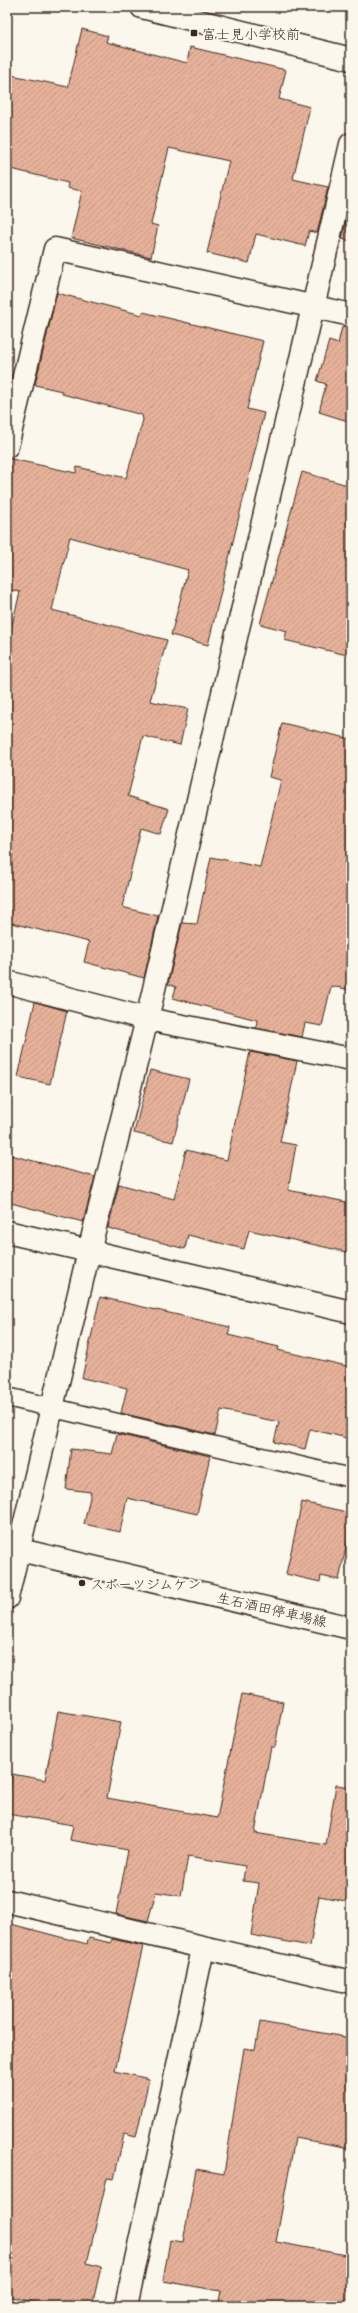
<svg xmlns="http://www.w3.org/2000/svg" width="358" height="2313" font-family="'Patrick Hand','Klee One',sans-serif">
	<defs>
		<pattern id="building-hatch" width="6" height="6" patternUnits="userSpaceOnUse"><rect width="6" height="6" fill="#e6b19a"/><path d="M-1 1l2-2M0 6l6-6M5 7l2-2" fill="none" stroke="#c69884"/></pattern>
	</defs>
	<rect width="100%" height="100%" fill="#fbf7ec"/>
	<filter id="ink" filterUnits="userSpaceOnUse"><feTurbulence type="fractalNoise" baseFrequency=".025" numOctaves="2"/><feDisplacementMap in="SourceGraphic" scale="8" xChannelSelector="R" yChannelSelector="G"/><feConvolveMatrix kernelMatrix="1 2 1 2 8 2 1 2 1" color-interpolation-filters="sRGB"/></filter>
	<g filter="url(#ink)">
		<path fill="url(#building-hatch)" stroke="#3b2a1e" d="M82 29 108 36 106 42 187 63 190 47 286 70 279 99 310 107 293 179 328 187 317 233 309 231 305 246 256 234 249 263 207 253 229 161 169 148 151 224 158 226 151 257 71 238 82 191 67 188 68 183 7 168V74L68 87Z
			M351 199V241L342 239Z
			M57 293 142 315 143 312 263 341 247 409 264 413 208 645 171 635 188 570 70 537 52 610 167 640 150 701 188 709 180 745 143 736 128 796 169 809 161 834 141 828 122 907 158 916 144 978 84 962 89 942 7 922V645L20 592 7 589V458L76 473 77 467 126 478 143 420 142 415 62 394V391L35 385Z
			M342 327 351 328V422L319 412 326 384 317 381 329 341 338 344Z
			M302 472 351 486V656L284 640 287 631 260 624Z
			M282 723 351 739V990L331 986 322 1026 305 1023 302 1037 256 1028 257 1020 173 998 176 987 168 984 182 923 197 924 211 857 260 867 281 780 269 777Z
			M35 1002 67 1011 50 1084 18 1077Z
			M250 1052 297 1061 280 1142 296 1145 288 1190 351 1203V1253L249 1230 244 1249 188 1235 185 1249 108 1228 119 1184 174 1199 186 1150 227 1160Z
			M150 1070 189 1079 173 1142 134 1133Z
			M7 1154 95 1177 83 1222 7 1202Z
			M100 1297 230 1327 228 1335 279 1347 278 1350 351 1367V1439L310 1429 305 1449 274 1442 279 1422 221 1410 215 1435 121 1413 127 1388 82 1378Z
			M117 1434 210 1456 197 1514 127 1498 120 1532 84 1524 91 1492 66 1489 71 1449 112 1454Z
			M302 1502 351 1513V1525L339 1580 321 1576 320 1582 286 1574Z
			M242 1694 283 1702 275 1747H271L255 1833 326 1845 336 1785 351 1787V1902L319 1896 310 1946 251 1935 259 1883 243 1881 245 1866 188 1856 181 1896 156 1892 148 1921 116 1914 128 1850 70 1840 73 1825 7 1814 12 1774 45 1780 58 1711 121 1722 107 1798 217 1818Z
			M7 1923 87 1944 89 1938 111 1943 112 1939 143 1946 115 2071 149 2079 136 2137 124 2134 114 2179 107 2178 87 2263 101 2267 92 2306H51L7 2296Z
			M260 2022 351 2038V2148L295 2138 276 2242 351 2256V2306H218L221 2291 163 2281 170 2240 183 2242 196 2169 224 2174 244 2048 255 2050Z"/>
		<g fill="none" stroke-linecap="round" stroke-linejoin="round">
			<defs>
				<path id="service" d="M7 1397 351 1478"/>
				<path id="minor" d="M7 446 55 249 351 315
					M7 982 147 1019 351 1059
					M7 1232 351 1312
					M89 1251 147 1019 351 144
					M7 1901 351 1982
					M126 2306 203 1949"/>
				<path id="tertiary" d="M142 7 351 59
					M7 1598 89 1251"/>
				<path id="secondary" d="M7 1547 351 1628"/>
			</defs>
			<use href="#service" stroke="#3b2a1e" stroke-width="21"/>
			<use href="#minor" stroke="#3b2a1e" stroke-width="25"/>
			<use href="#tertiary" stroke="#3b2a1e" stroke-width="25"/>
			<use href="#secondary" stroke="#3b2a1e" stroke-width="25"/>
			<use href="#service" stroke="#fbf7ec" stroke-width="18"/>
			<use href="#minor" stroke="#fbf7ec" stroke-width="22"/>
			<use href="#tertiary" stroke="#fbf7ec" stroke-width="22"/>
			<use href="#secondary" stroke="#fbf7ec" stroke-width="22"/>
		</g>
	</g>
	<g fill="#3b2a1e" stroke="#fbf7ec" stroke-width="1.5">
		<rect x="190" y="29" width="8" height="8" rx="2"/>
		<circle cx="82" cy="1583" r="4"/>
	</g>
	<g text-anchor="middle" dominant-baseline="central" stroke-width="4" stroke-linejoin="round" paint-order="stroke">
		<g font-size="14" fill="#3b2a1e" stroke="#fbf7ec" text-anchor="start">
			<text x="202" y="33">富士見小学校前</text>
			<text x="90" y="1583">スポーツジムケン</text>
		</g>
		<g font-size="14" fill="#3b2a1e" stroke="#fbf7ec">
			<text transform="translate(272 1609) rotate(13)">生石酒田停車場線</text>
		</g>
	</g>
	<rect width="358" height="2313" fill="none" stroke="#fbf7ec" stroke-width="24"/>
	<rect x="12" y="12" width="334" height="2289" fill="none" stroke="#3b2a1e" stroke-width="1.5" filter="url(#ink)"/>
</svg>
